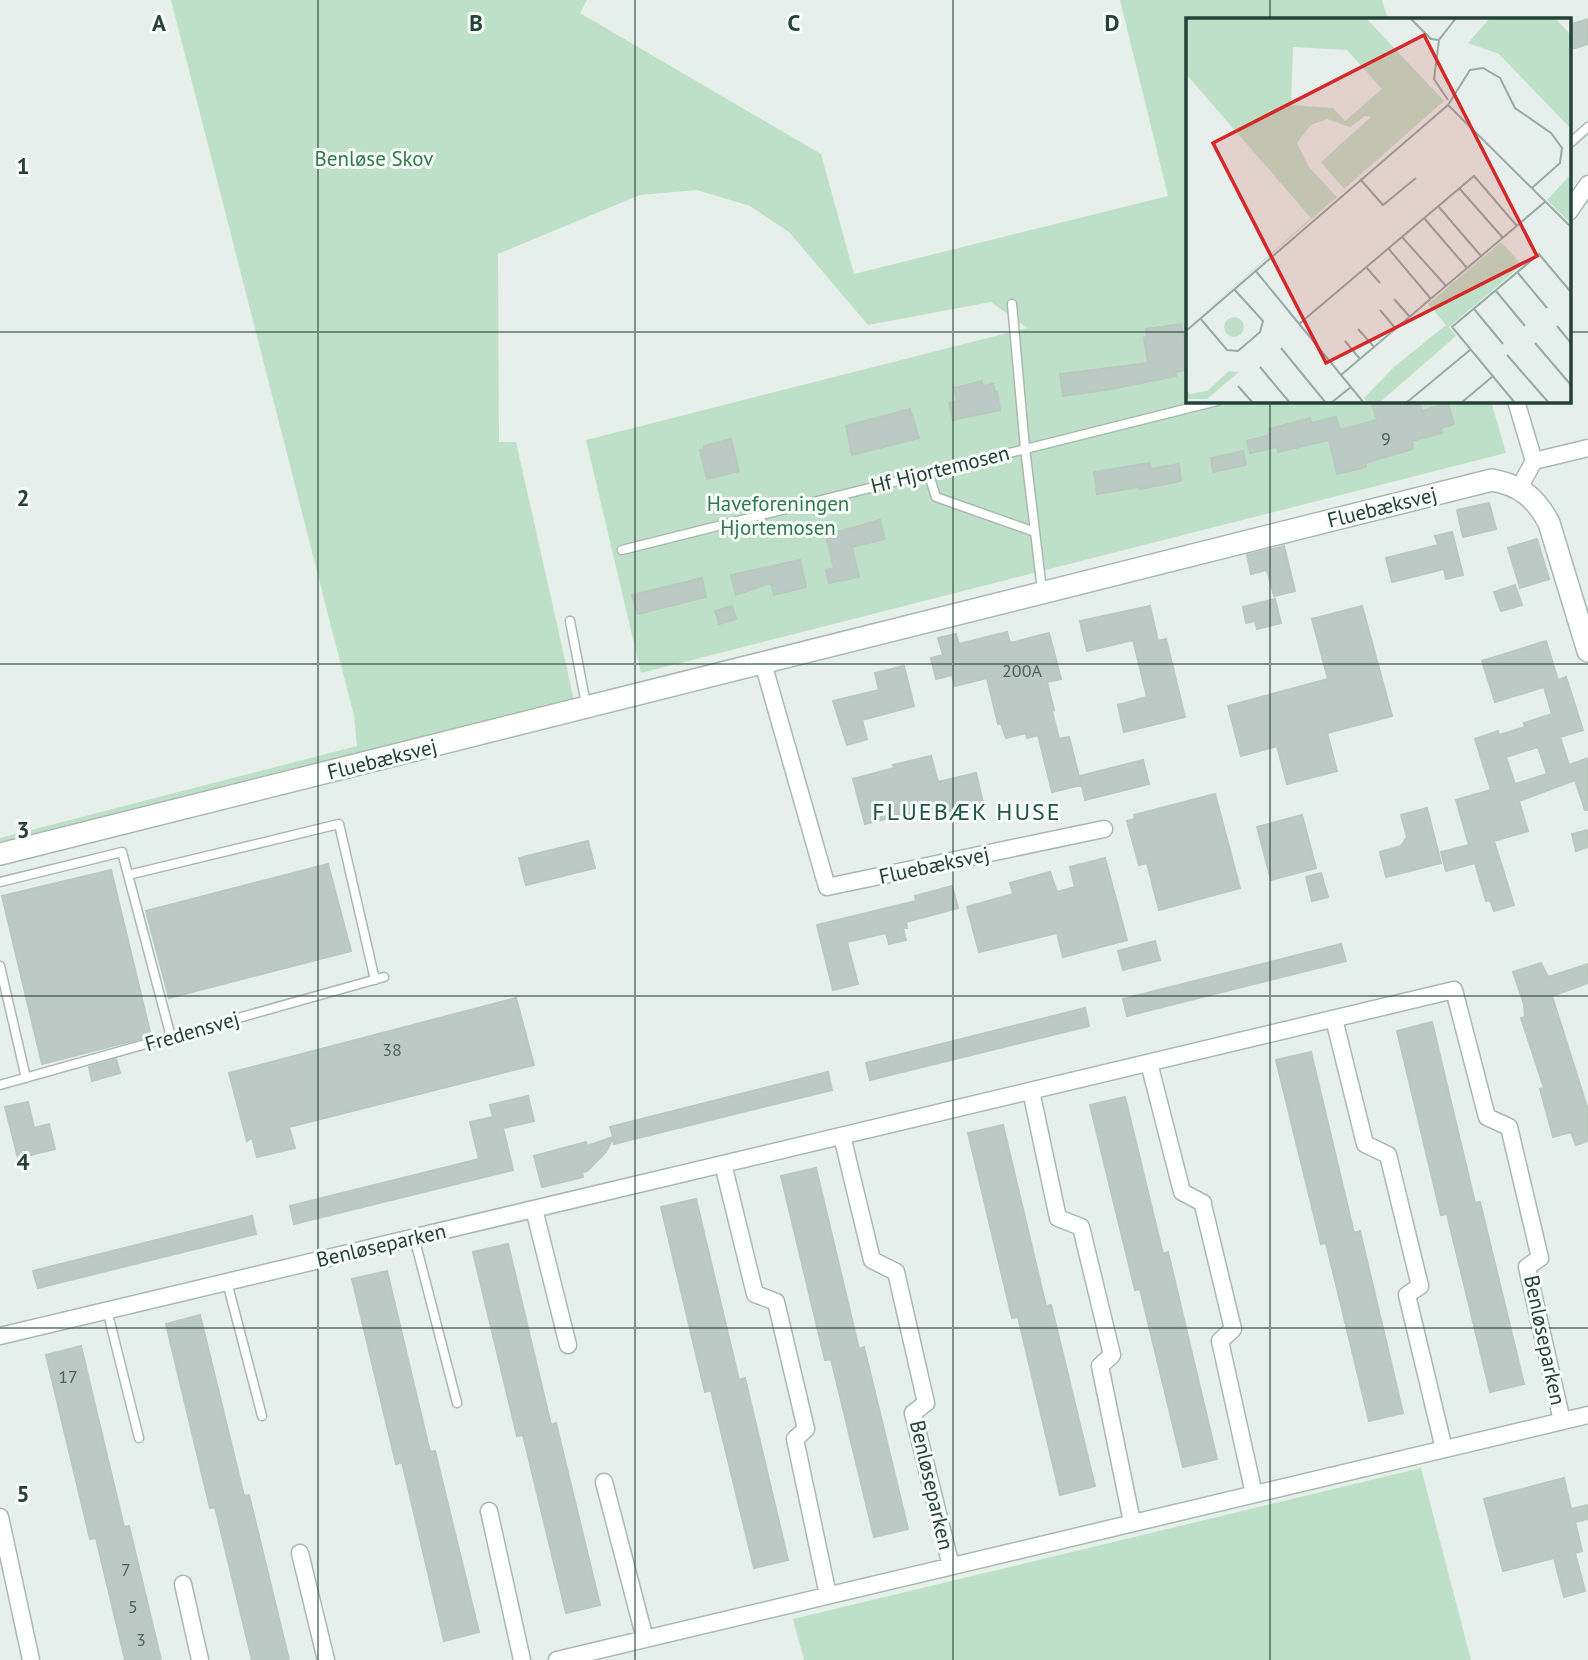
<svg xmlns="http://www.w3.org/2000/svg" width="1588" height="1660" font-family="'PT Sans',sans-serif">
	<rect width="100%" height="100%" fill="#e6efeb"/>
	<path fill="#bfe0c8" d="M171 0H587L580 13 821 154 854 274 1168 196 1120 0H1382L1388 19H1187V401H1491L1506 453 641 673 586 440 1027 328 991 302 868 325 789 232 750 206 697 190 640 195 498 254 499 442H516L574 700 0 844V838L357 746 354 716Z
		M1421 1468 1471 1660H804L793 1619Z"/>
	<path fill="#bbcac4" stroke="#b8c9c2" stroke-width="2" fill-rule="evenodd" d="M1588 19V44L1569 50V25Z
		M1181 324 1187 356V370L1175 372 1176 376 1112 389 1063 396 1060 374 1148 363 1144 338 1147 337 1146 329Z
		M982 381 983 386 993 384 995 392H997L1000 410 953 420 949 403 957 401 954 388Z
		M1383 401H1419L1422 411 1448 403 1454 424 1441 428 1442 433 1412 441 1413 449 1365 463 1366 467 1337 474 1329 440 1278 452 1277 447 1250 453 1247 441 1270 435 1269 429 1310 418 1311 423 1336 417 1340 430 1377 420 1372 404Z
		M910 409 919 438 852 455 846 426Z
		M731 439 739 471 707 479 700 450 704 449V446Z
		M1243 451 1246 465 1213 472 1211 458Z
		M1150 463 1151 469 1179 464 1181 481 1140 489V487L1097 494 1094 472Z
		M1489 503 1496 529 1463 537 1457 510Z
		M880 520 885 539 852 547 859 577 829 583 826 570 834 568 826 535Z
		M1452 532 1463 575 1446 579 1444 569 1392 582 1386 558 1438 545 1435 536Z
		M1537 539 1549 579 1520 588 1508 548Z
		M1284 546 1295 591 1274 596 1267 570 1251 574 1247 555Z
		M800 560 806 587 774 595 771 583 736 595 731 575Z
		M702 578 706 597 638 614 632 595Z
		M1515 585 1522 605 1501 611 1494 592Z
		M1275 599 1281 623 1257 629 1255 621 1246 623 1243 607Z
		M732 606 736 619 719 624 715 611Z
		M1150 606 1158 641 1166 639 1185 717 1124 732 1118 705 1147 697 1133 640 1087 651 1080 621Z
		M1362 606 1392 716 1327 733 1337 771 1287 784 1277 746 1241 756 1228 706 1328 679 1312 619Z
		M1007 632 1010 643 1049 633 1061 679 1047 682 1054 710 1052 711 1059 739 1069 737 1081 785 1052 792 1038 735 1027 738 1026 733 1006 738 1001 724H998L987 678 955 686 952 675 936 679 931 658 943 655 938 638 956 634 959 644Z
		M1546 641 1558 680 1566 677 1583 730 1560 737 1569 765 1588 758V810H1585L1575 780 1519 801 1528 831 1494 841 1514 905 1494 911 1490 900 1486 901 1475 863 1446 871 1441 852 1469 845 1456 800 1491 790 1475 739 1498 731 1499 735 1525 727 1524 723 1552 714 1544 687 1495 702 1482 661ZM1538 747 1547 774 1515 784 1506 757Z
		M904 666 914 706 862 720 867 739 847 745 833 701 879 690 875 673Z
		M931 756 938 782 976 773 984 807 946 816 944 810 907 819 905 814 865 824 853 779 894 768 893 765Z
		M1143 760 1149 784 1085 800 1080 776Z
		M1215 794 1240 888 1159 910 1147 863 1139 865 1127 821 1135 819 1134 815Z
		M1427 808 1441 863 1386 877 1380 852 1401 846 1407 837 1401 815Z
		M1302 815 1316 868 1271 880 1257 827Z
		M1588 830V847L1576 851 1572 834Z
		M588 841 595 868 526 885 519 858Z
		M1105 858 1127 940 1063 957 1057 933 979 952 967 907 1013 894 1010 883 1050 872 1057 892 1075 887 1070 867Z
		M328 864 351 951 169 998 146 911Z
		M111 870 151 1036 42 1064 2 896Z
		M1321 873 1328 897 1312 901 1306 877Z
		M952 886 958 908 906 922 907 928H903L906 940 889 944 886 933 847 942 858 984 833 990 817 925 916 901 915 896Z
		M1155 941 1160 960 1123 970 1118 951Z
		M1341 944 1346 961 1127 1016 1123 999Z
		M1541 963 1548 977 1588 964V983L1552 996 1588 1110V1141L1576 1145 1571 1132 1553 1137 1540 1089 1544 1088 1521 1018 1525 1017 1524 1004 1513 972Z
		M516 998 534 1065 289 1127 295 1148 257 1157 252 1138 247 1141 229 1073Z
		M1085 1008 1089 1026 870 1080 866 1063Z
		M1432 1022 1475 1203 1480 1202 1524 1384 1490 1392 1447 1214 1441 1215 1397 1031Z
		M1311 1052 1354 1233 1360 1231 1403 1413 1369 1421 1326 1243 1321 1244 1276 1060Z
		M116 1059 120 1073 92 1081 89 1067Z
		M828 1072 832 1090 614 1144 613 1138 606 1152 587 1171 582 1172 583 1177 542 1187 534 1156 586 1142 587 1146 613 1137 610 1127Z
		M528 1096 534 1121 503 1128 513 1170 294 1224 290 1206 479 1159 470 1122 493 1117 490 1105Z
		M1125 1097 1163 1254 1168 1252 1217 1459 1183 1467 1140 1289 1135 1290 1090 1105Z
		M28 1102 34 1128 49 1124 55 1149 18 1158 5 1107Z
		M1003 1125 1046 1306 1051 1305 1095 1486 1060 1495 1018 1317 1012 1318 968 1133Z
		M816 1168 859 1349 864 1347 908 1529 874 1537 831 1359 825 1360 781 1176Z
		M696 1199 739 1380 745 1378 788 1560 754 1568 711 1390 705 1392 661 1207Z
		M252 1216 256 1234 38 1288 33 1271Z
		M508 1244 551 1425 556 1423 600 1605 566 1613 523 1435 517 1436 473 1252Z
		M387 1271 430 1452 435 1451 479 1632 444 1641 402 1462 396 1464 352 1279Z
		M200 1315 244 1496 249 1495 289 1660H252L215 1507 210 1508 166 1324Z
		M81 1346 124 1527 129 1526 161 1660H125L96 1538 90 1539 46 1355Z
		M1564 1478 1571 1509 1588 1505V1519L1575 1522 1582 1551 1575 1553 1585 1591 1564 1597 1554 1558 1503 1571 1484 1499Z"/>
	<g fill="none" stroke-linecap="round" stroke-linejoin="round">
		<defs>
			<path id="service" d="M1569 144 1588 127
				M1012 304 1025 448 1042 590
				M928 472 936 497 1035 532
				M622 550 1217 401
				M570 621 586 704
				M128 875 339 824 375 980
				M0 882 122 852 171 1037
				M0 966 26 1078
				M0 1085 384 977
				M414 1237 457 1403
				M227 1282 262 1416
				M107 1310 139 1438"/>
			<path id="minor" d="M1569 212 1588 184
				M1516 401 1534 461
				M1519 488 1534 461 1588 448
				M763 663 827 887 1104 829
				M1334 1019 1365 1144 1388 1155 1420 1286 1407 1295 1444 1449
				M1149 1063 1182 1192 1203 1203V1205L1233 1329 1220 1341 1254 1494
				M1031 1091 1058 1218 1081 1227 1112 1355 1100 1366 1132 1522
				M842 1136 872 1260 896 1272 926 1403 913 1413 951 1566
				M723 1164 755 1294 776 1302 806 1429 795 1439 828 1595
				M534 1209 568 1345
				M0 1336 1454 990 1487 1117 1509 1127 1540 1258 1527 1267 1562 1421
				M604 1482 645 1639
				M489 1511 522 1660
				M0 1517 31 1660
				M300 1553 326 1660
				M183 1584 200 1660
				M557 1660 1588 1415"/>
			<path id="tertiary" d="M0 854 1492 480C1520 485 1536 498 1549 523L1588 651"/>
		</defs>
		<use href="#service" stroke="#a8b8b2" stroke-width="11"/>
		<use href="#minor" stroke="#a8b8b2" stroke-width="19"/>
		<use href="#tertiary" stroke="#a8b8b2" stroke-width="24"/>
		<use href="#service" stroke="#fff" stroke-width="8"/>
		<use href="#minor" stroke="#fff" stroke-width="16"/>
		<use href="#tertiary" stroke="#fff" stroke-width="21"/>
	</g>
	<path fill="none" stroke="#24423a" stroke-width="2" stroke-opacity="0.55" d="M318 0V1660M635 0V1660M953 0V1660M1270 0V19M0 332H1187M1569 332H1588M1270 401V1660M0 664H1588M0 996H1588M0 1328H1588"/>
	<g text-anchor="middle" dominant-baseline="central" stroke-width="6" stroke-linejoin="round" paint-order="stroke">
		<g font-size="18" fill="#4a645c">
			<text x="1386" y="438">9</text>
			<text x="1022" y="670">200A</text>
			<text x="392" y="1049">38</text>
			<text x="68" y="1376">17</text>
			<text x="126" y="1569">7</text>
			<text x="133" y="1606">5</text>
			<text x="141" y="1639">3</text>
		</g>
		<g font-size="21" fill="#2d7a4b" stroke="#f7fbf9">
			<text x="374" y="158">Benløse Skov</text>
			<text x="778" y="503">Haveforeningen<tspan x="778" dy="24">Hjortemosen</tspan></text>
		</g>
		<g font-size="21" fill="#24423a" stroke="#f7fbf9">
			<text transform="translate(940 469) rotate(-14)">Hf Hjortemosen</text>
			<text transform="translate(1382 507) rotate(-14)">Fluebæksvej</text>
			<text transform="translate(382 759) rotate(-14)">Fluebæksvej</text>
			<text transform="translate(934 865) rotate(-12)">Fluebæksvej</text>
			<text transform="translate(192 1031) rotate(-16)">Fredensvej</text>
			<text transform="translate(381 1245) rotate(-13)">Benløseparken</text>
			<text transform="translate(1545 1340) rotate(78)">Benløseparken</text>
			<text transform="translate(932 1485) rotate(77)">Benløseparken</text>
		</g>
		<g font-size="24" letter-spacing="2" fill="#1f5548" stroke="#f7fbf9">
			<text x="967" y="811">FLUEBÆK HUSE</text>
		</g>
	</g>
	<g transform="translate(1186 18)">
		<rect width="385" height="385" fill="#e6efeb"/>
		<path d="M0 0H180L258 83 158 171 135 144 185 99 179 98 164 109 141 101 125 107 111 125 123 149 151 179 0 311 125 200 0 56ZM107 29 161 32 196 71 159 103 147 90 105 87ZM304 0H369L385 17V111L313 36 282 25ZM385 156V206L361 182ZM315 224 336 247 263 309 270 318 193 385H182L178 380 208 349 260 307 242 286ZM38 309a10 10 0 1 1 20 0a10 10 0 1 1-20 0ZM43 353 53 354 21 381H0V372L4 376 21 373Z" fill="#bfe0c8" fill-rule="evenodd"/>
		<path fill="none" stroke="#98aaa4" stroke-width="2" d="M224 0 245 21 253 22M262 82 248 61 253 22 270 0M262 87 284 52 297 50 314 60 329 90 365 115 376 130 374 145 346 170M262 87 385 209M174 161 197 187 230 160M273 170 317 220M252 188 295 238M238 200 281 250M216 219 260 268M202 230 245 281M180 249 194 265M69 252 178 385M332 255 361 290M310 273 339 308M208 281 224 299M288 291 317 326M194 292 210 311M14 300 41 332 52 333 74 314 77 303 48 271M113 306 288 158 331 208M371 308 385 325M172 311 188 329M0 313 262 87M159 323 174 341M349 325 385 367M95 330 140 385M321 337 363 385M74 349 104 385M155 357 360 183M52 368 67 385M145 385 165 369M220 385 284 332M275 385 306 359M329 385 266 309 353 236 384 273"/>
		<path fill="#d62828" fill-opacity="0.15" stroke="#d62828" stroke-width="3.5" d="M238 17 351 238 140 345 27 125Z"/>
		<rect width="385" height="385" fill="none" stroke="#24423a" stroke-width="3.5"/>
	</g>
	<g font-size="23" text-anchor="middle" font-weight="bold" fill="#24423a" stroke="#f7fbf9" stroke-width="6" stroke-linejoin="round" paint-order="stroke">
		<text x="159" y="31">A</text>
		<text x="476" y="31">B</text>
		<text x="794" y="31">C</text>
		<text x="1112" y="31">D</text>
		<text x="23" y="174">1</text>
		<text x="23" y="506">2</text>
		<text x="23" y="838">3</text>
		<text x="23" y="1170">4</text>
		<text x="23" y="1502">5</text>
	</g>
</svg>
